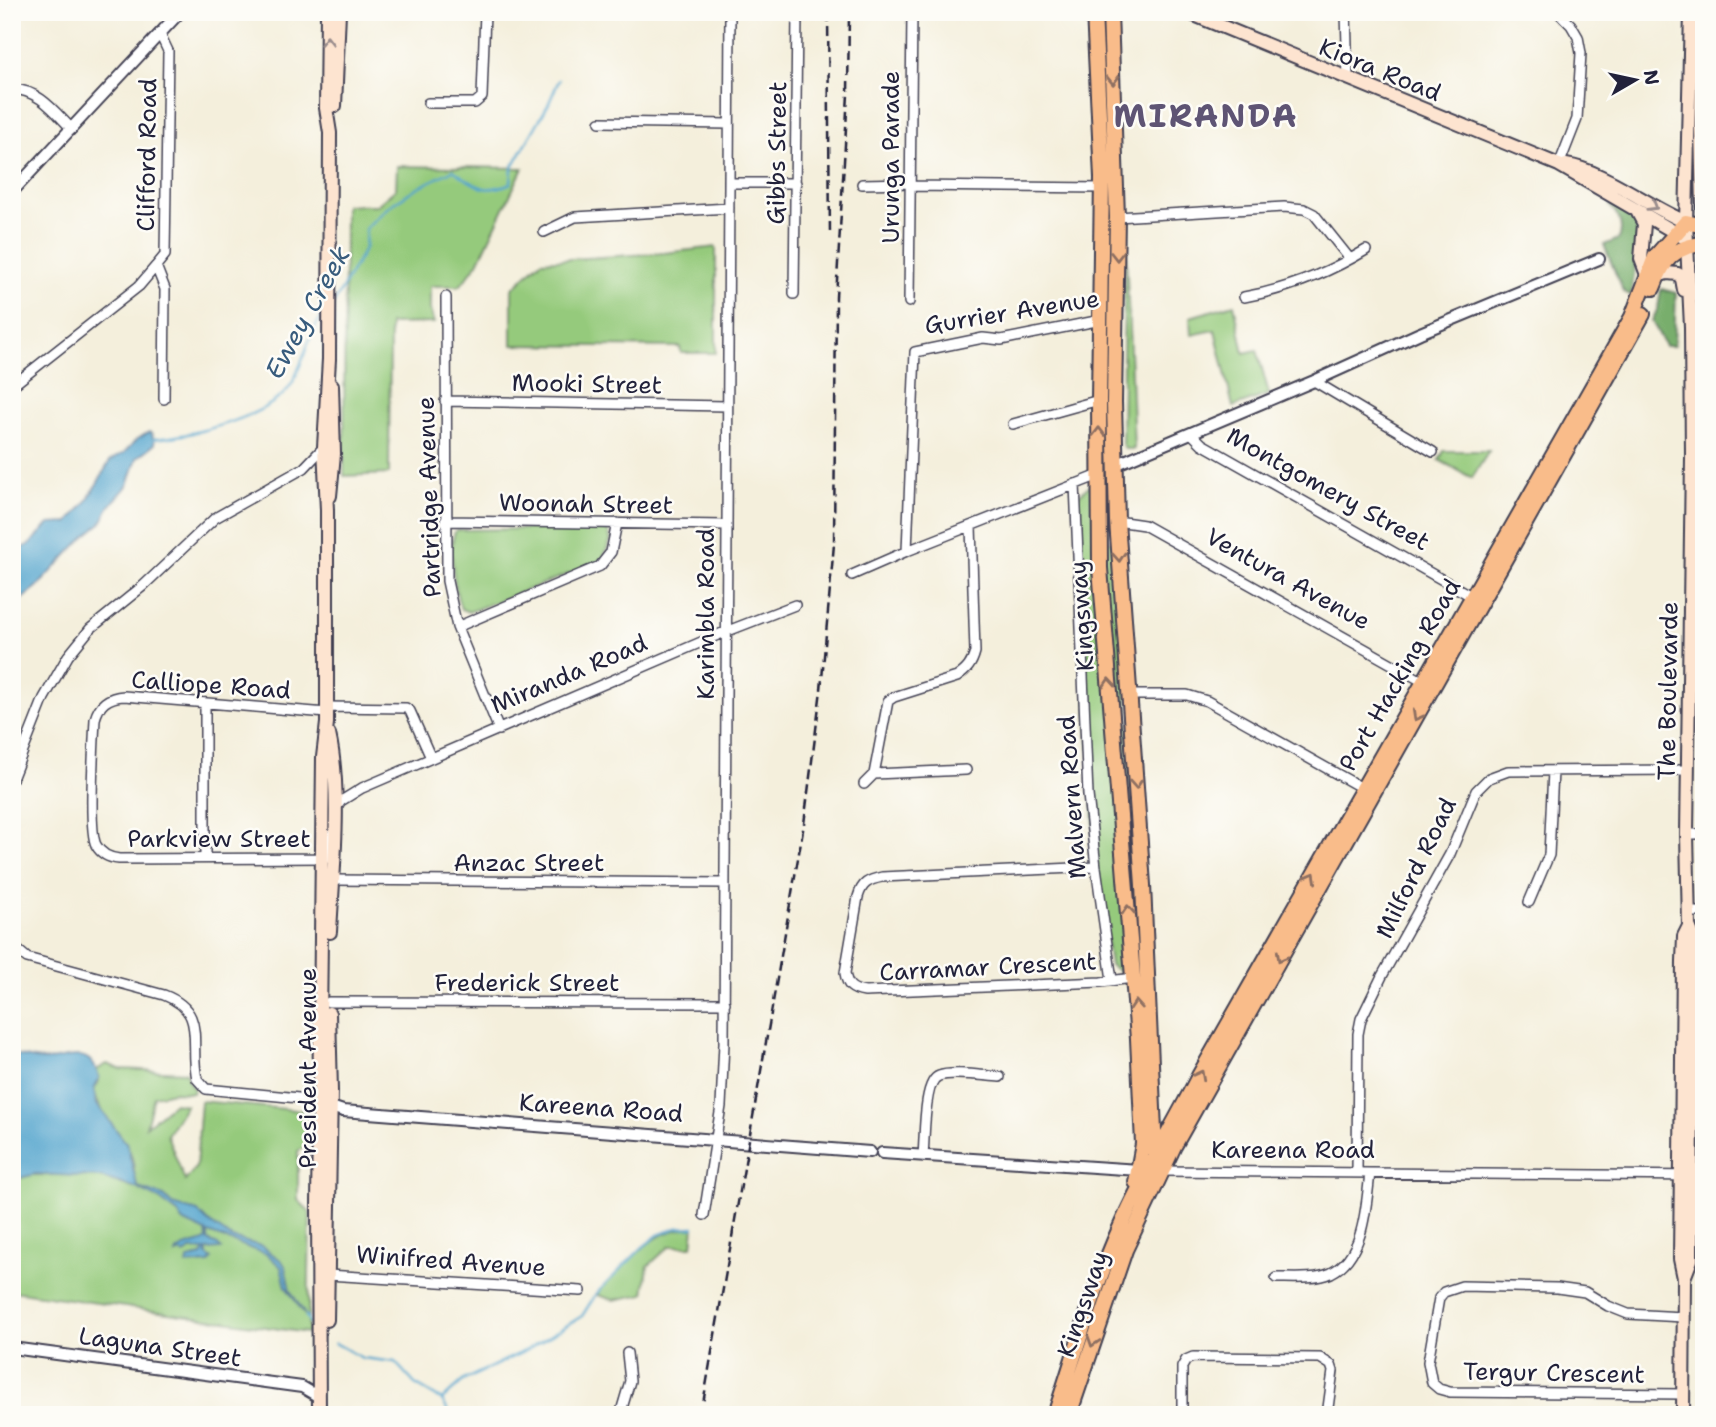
<svg xmlns="http://www.w3.org/2000/svg" width="1716" height="1427" font-family="'Shantell Sans',sans-serif">
	<rect width="100%" height="100%" fill="#fdfcf7"/>
	<filter id="ink" filterUnits="userSpaceOnUse"><feTurbulence type="fractalNoise" baseFrequency=".0143" numOctaves="2"/><feDisplacementMap in="SourceGraphic" scale="14" xChannelSelector="R" yChannelSelector="G"/><feConvolveMatrix kernelMatrix="1 2 1 2 8 2 1 2 1" color-interpolation-filters="sRGB"/></filter>
	<filter id="wash" filterUnits="userSpaceOnUse"><feTurbulence type="fractalNoise" baseFrequency=".00686" numOctaves="4" result="noise"/><feDisplacementMap in="SourceGraphic" scale="28" xChannelSelector="R" yChannelSelector="G"/><feGaussianBlur stdDeviation="1.57" result="paint"/><feColorMatrix in="noise" values="0 0 0 0 0 0 0 0 0 0 0 0 0 0 0 0 0 1.4 0 .05"/><feComposite in="paint" operator="in"/></filter>
	<g filter="url(#wash)">
		<rect width="100%" height="100%" fill="#f4efdc"/>
		<path fill="#95ca7c" stroke="#5c765c" stroke-width="2" d="M397 166 523 168 478 263 460 286H430V310L434 323 390 324 389 474 344 476 345 205H377L396 189Z
			M1125 227 1134 449H1125L1122 444Z
			M716 247V353H681L680 347 512 345V289L541 261 664 253Z
			M1234 304 1244 353 1257 350 1269 394 1233 407 1215 330 1191 335 1190 317Z
			M1444 451H1489L1472 478 1439 460Z
			M1090 485 1099 497 1106 542 1118 541 1140 914 1128 916 1127 969 1121 973 1110 965 1096 867 1076 498Z
			M600 528 608 531 611 540 603 558 595 564 469 612 461 609C455 592 447 545 456 530Z
			M107 1064 120 1069 186 1072 188 1080 194 1089 192 1093 173 1092 154 1096 146 1126 174 1103 186 1105 167 1135 185 1181 196 1167 201 1101 306 1111 310 1114 308 1145 298 1151V1200L310 1212 308 1333 12 1291V1180L30 1175H88L105 1178 133 1188C142 1138 102 1129 94 1090L99 1081 96 1070Z
			M694 1227 692 1246H670L648 1266 644 1294 614 1300 597 1295C603 1286 612 1278 620 1270 643 1246 658 1230 694 1227Z"/>
		<path fill="#78ae6c" stroke="#4d6854" stroke-width="2" d="M1612 203 1637 218 1641 224 1631 296 1623 291 1604 245 1619 239C1624 226 1619 215 1610 206Z
			M1661 289 1676 293 1674 346H1665L1652 321 1658 308Z"/>
		<path fill="#53a4cd" stroke="#3a6384" stroke-width="2" d="M149 432 152 434 155 444 137 458 128 485 109 507 101 523 84 537 37 587 12 607V553L30 544 49 524 68 523 87 501 110 461 125 452 136 440Z
			M12 1054C23 1056 34 1060 45 1060 68 1060 90 1043 99 1078L94 1090 96 1103 127 1144 137 1185 141 1189 164 1196 173 1205 198 1212 207 1221 232 1238 261 1246 282 1261 285 1266 290 1290 307 1318 286 1287 281 1267 267 1254 208 1233V1241L218 1245 221 1249 207 1250V1255L212 1259 209 1263 187 1265 188 1259 202 1256 205 1250H191L184 1254 181 1252 176 1254 177 1251C188 1243 199 1245 207 1239L206 1232 182 1221 179 1214 159 1199 136 1188 100 1177 36 1174 12 1180Z"/>
		<g fill="none" stroke-linecap="round" stroke-linejoin="round">
			<path stroke="#53a4cd" stroke-width="2.5" d="M334 303 365 248 366 228 389 206 415 189 453 170C477 186 483 195 511 183L512 168 548 105 559 80
				M154 439C190 436 265 418 288 389 292 384 296 376 298 370 307 351 310 329 325 313
				M306 1317 314 1329
				M335 1343 362 1358 395 1362 415 1384 442 1400 450 1415
				M442 1400 464 1380 527 1350 582 1316 596 1294 643 1247 658 1235 677 1228 694 1227"/>
		</g>
	</g>
	<g filter="url(#ink)">
		<g fill="none" stroke-linecap="round" stroke-linejoin="round">
			<defs>
				<path id="minor" d="M1346 12 1348 79
					M1558 12 1571 25 1578 37 1581 53 1577 119 1559 165
					M160 34 168 51 165 255 156 266 165 289 164 399
					M12 89C39 90 54 111 72 129
					M428 103H475L482 97 485 12
					M600 122 729 124
					M729 183H796
					M862 184 910 183
					M912 186 1102 188
					M1117 217 1284 207 1304 209 1314 214 1350 259
					M544 232 575 217 729 208
					M794 294 797 12
					M446 297 447 581 457 627 499 730
					M1244 297C1288 289 1328 273 1366 250
					M909 302 912 12
					M1314 381 1433 452
					M12 386 139 286 156 266
					M445 401 727 406
					M1013 424 1099 400
					M1192 434 1202 444 1471 596
					M1075 484 1088 795 1096 867 1112 980
					M445 521 726 525
					M1117 521 1144 525 1422 681
					M907 551 915 352 983 338 1001 340 1101 320
					M852 575 907 551 1099 475
					M457 627 600 566 611 552 617 523
					M1690 639 1704 640
					M1129 695H1187L1207 701 1362 788
					M327 707 406 708 410 711 431 758
					M327 713 124 696C108 697 99 704 95 719 94 743 88 829 96 845 101 854 109 858 119 859L328 858 329 839 334 831
					M874 774 888 701 894 697 957 677C967 670 972 664 975 652L971 526
					M12 779 44 698 68 656 90 629 143 586 215 518 304 468 324 447
					M864 784 874 774 966 770
					M335 809 341 801 362 788 720 634 795 605
					M1687 834H1704
					M205 857V703
					M1096 867 882 877C868 880 862 883 858 897L845 973C847 986 852 990 865 992L1101 982 1133 978
					M333 880 725 883
					M1529 902 1549 855 1553 771
					M1688 912H1704
					M12 945 27 958 164 995C208 1012 189 1042 197 1079L206 1089 309 1099 320 1102
					M329 1002 725 1003
					M923 1155C925 1139 923 1081 939 1076 952 1071 984 1076 1000 1077
					M1161 1171 1704 1176
					M1357 1173 1358 1034 1361 1019 1382 976 1450 854 1476 791 1489 778 1508 771 1688 770
					M704 1215 721 1106 724 1043 730 12
					M328 1275 581 1291
					M1276 1278C1292 1278 1316 1280 1331 1273 1365 1256 1366 1205 1370 1173
					M1683 1394 1450 1392 1439 1389 1432 1383 1428 1362 1439 1298 1444 1292 1462 1286 1557 1288 1585 1292 1608 1306 1628 1314 1683 1317
					M620 1415 630 1381 627 1353
					M1182 1415V1367L1186 1360 1193 1357 1320 1358 1331 1365 1333 1371 1327 1415"/>
				<path id="tertiary" d="M12 192 180 12
					M1115 465 1314 381 1420 333 1599 259
					M331 1107 343 1111 870 1152
					M882 1153 1139 1170
					M12 1348 302 1387 319 1397"/>
				<path id="secondary" d="M1187 12 1559 165 1683 237
					M1702 12 1701 128 1704 247
					M335 106 339 12
					M1566 165C1603 170 1649 207 1686 222
					M1638 213 1644 224 1641 259 1647 275
					M1657 276 1667 273 1678 274 1682 279 1684 290
					M1697 411 1704 360
					M330 496 334 454 332 385
					M329 734C342 792 333 872 330 932
					M1684 1278 1691 1260 1693 936 1689 926 1687 834 1692 457 1691 327 1686 222 1691 12
					M327 1320 331 1091 329 1013
					M319 1415 318 1207 323 757 327 723V510L324 447 329 359 330 133 326 108 327 12
					M1683 1415 1684 1278 1680 1259 1683 961 1684 936 1689 926"/>
				<path id="primary" d="M1094 12 1102 178 1099 400 1100 568 1138 1039 1143 1144 1136 1182
					M1110 12 1117 217 1114 402 1117 521 1143 885 1155 1153
					M1653 288C1663 261 1673 246 1704 244
					M1055 1415C1076 1352 1093 1288 1120 1228 1143 1175 1173 1127 1199 1076L1632 317 1655 257 1686 222 1704 226
					M1069 1415 1125 1250 1174 1146 1643 314"/>
			</defs>
			<use href="#minor" stroke="#424153" stroke-width="12"/>
			<use href="#tertiary" stroke="#424153" stroke-width="14"/>
			<use href="#secondary" stroke="#424153" stroke-width="16"/>
			<use href="#primary" stroke="#424153" stroke-width="18"/>
			<use href="#minor" stroke="#fff" stroke-width="9"/>
			<use href="#tertiary" stroke="#fff" stroke-width="10"/>
			<use href="#secondary" stroke="#fde4d0" stroke-width="12"/>
			<use href="#primary" stroke="#f9bc8a" stroke-width="14"/>
			<path stroke="#22223b" stroke-width="2.5" stroke-dasharray="10 5" stroke-linecap="butt" d="M828 12 830 236
				M701 1415 804 824 821 690 834 544 836 297 848 94 849 12"/>
		</g>
		<defs><path id="oneway-chevron" d="M-2-3.5L2.5 0L-2 3.5" fill="none" stroke-width="1.6" stroke-linecap="round" stroke-linejoin="round" transform="scale(1.75)"/></defs>
		<g stroke="#9a8d8d">
			<use href="#oneway-chevron" transform="translate(327 41) rotate(-90)"/>
			<use href="#oneway-chevron" transform="translate(1653 206) rotate(31)"/>
		</g>
		<g stroke="#8e6f62">
			<use href="#oneway-chevron" transform="translate(1113 80) rotate(88)"/>
			<use href="#oneway-chevron" transform="translate(1117 256) rotate(90)"/>
			<use href="#oneway-chevron" transform="translate(1099 432) rotate(-90)"/>
			<use href="#oneway-chevron" transform="translate(1119 557) rotate(86)"/>
			<use href="#oneway-chevron" transform="translate(1109 683) rotate(-95)"/>
			<use href="#oneway-chevron" transform="translate(1417 716) rotate(119)"/>
			<use href="#oneway-chevron" transform="translate(1136 784) rotate(86)"/>
			<use href="#oneway-chevron" transform="translate(1312 877) rotate(-61)"/>
			<use href="#oneway-chevron" transform="translate(1128 910) rotate(-95)"/>
			<use href="#oneway-chevron" transform="translate(1281 957) rotate(119)"/>
			<use href="#oneway-chevron" transform="translate(1136 1005) rotate(-94)"/>
			<use href="#oneway-chevron" transform="translate(1200 1075) rotate(-62)"/>
			<use href="#oneway-chevron" transform="translate(1093 1342) rotate(108)"/>
		</g>
	</g>
	<g text-anchor="middle" dominant-baseline="central" stroke-width="5" stroke-linejoin="round" paint-order="stroke">
		<g font-size="24" fill="#22223b" stroke="#fdfcf7">
			<text transform="translate(1380 70) rotate(22)">Kiora Road</text>
			<text transform="translate(777 153) rotate(-89)">Gibbs Street</text>
			<text transform="translate(147 155) rotate(-89)">Clifford Road</text>
			<text transform="translate(891 157) rotate(-90)">Urunga Parade</text>
			<text transform="translate(1012 312) rotate(-9)">Gurrier Avenue</text>
			<text transform="translate(587 384) rotate(1)">Mooki Street</text>
			<text transform="translate(1328 489) rotate(29)">Montgomery Street</text>
			<text transform="translate(429 497) rotate(-92)">Partridge Avenue</text>
			<text transform="translate(586 504) rotate(1)">Woonah Street</text>
			<text transform="translate(1288 579) rotate(29)">Ventura Avenue</text>
			<text transform="translate(706 614) rotate(-90)">Karimbla Road</text>
			<text transform="translate(1082 616) rotate(-94)">Kingsway</text>
			<text transform="translate(569 674) rotate(-23)">Miranda Road</text>
			<text transform="translate(1400 675) rotate(-60)">Port Hacking Road</text>
			<text transform="translate(211 685) rotate(4)">Calliope Road</text>
			<text transform="translate(1668 691) rotate(-89)">The Boulevarde</text>
			<text transform="translate(1072 797) rotate(-94)">Malvern Road</text>
			<text x="219" y="839">Parkview Street</text>
			<text x="529" y="863">Anzac Street</text>
			<text transform="translate(1416 868) rotate(-64)">Milford Road</text>
			<text transform="translate(988 967) rotate(-3)">Carramar Crescent</text>
			<text x="527" y="983">Frederick Street</text>
			<text transform="translate(308 1068) rotate(-90)">President Avenue</text>
			<text transform="translate(601 1108) rotate(4)">Kareena Road</text>
			<text x="1293" y="1150">Kareena Road</text>
			<text transform="translate(451 1261) rotate(4)">Winifred Avenue</text>
			<text transform="translate(1083 1304) rotate(-71)">Kingsway</text>
			<text transform="translate(160 1347) rotate(8)">Laguna Street</text>
			<text transform="translate(1554 1373) rotate(1)">Tergur Crescent</text>
		</g>
		<g font-size="26" font-style="italic" fill="#385c7d" stroke="#fdfcf7">
			<text transform="translate(307 312) rotate(-61)">Ewey Creek</text>
		</g>
		<g font-size="32" font-weight="bold" letter-spacing="2" fill="#5e5474" stroke="#fdfcf7">
			<text x="1206" y="115">MIRANDA</text>
		</g>
	</g>
	<rect width="1716" height="1427" fill="none" stroke="#fdfcf7" stroke-width="42"/>
	<g transform="translate(1635 80) rotate(81)" stroke="#fdfcf7" stroke-width="5" paint-order="stroke">
	<path d="M0-5L12 26L0 18L-12 26Z" fill="#22223b"/>
	<text y="-10" font-size="19" font-weight="bold" text-anchor="middle" fill="#22223b">N</text>
	</g>
</svg>
